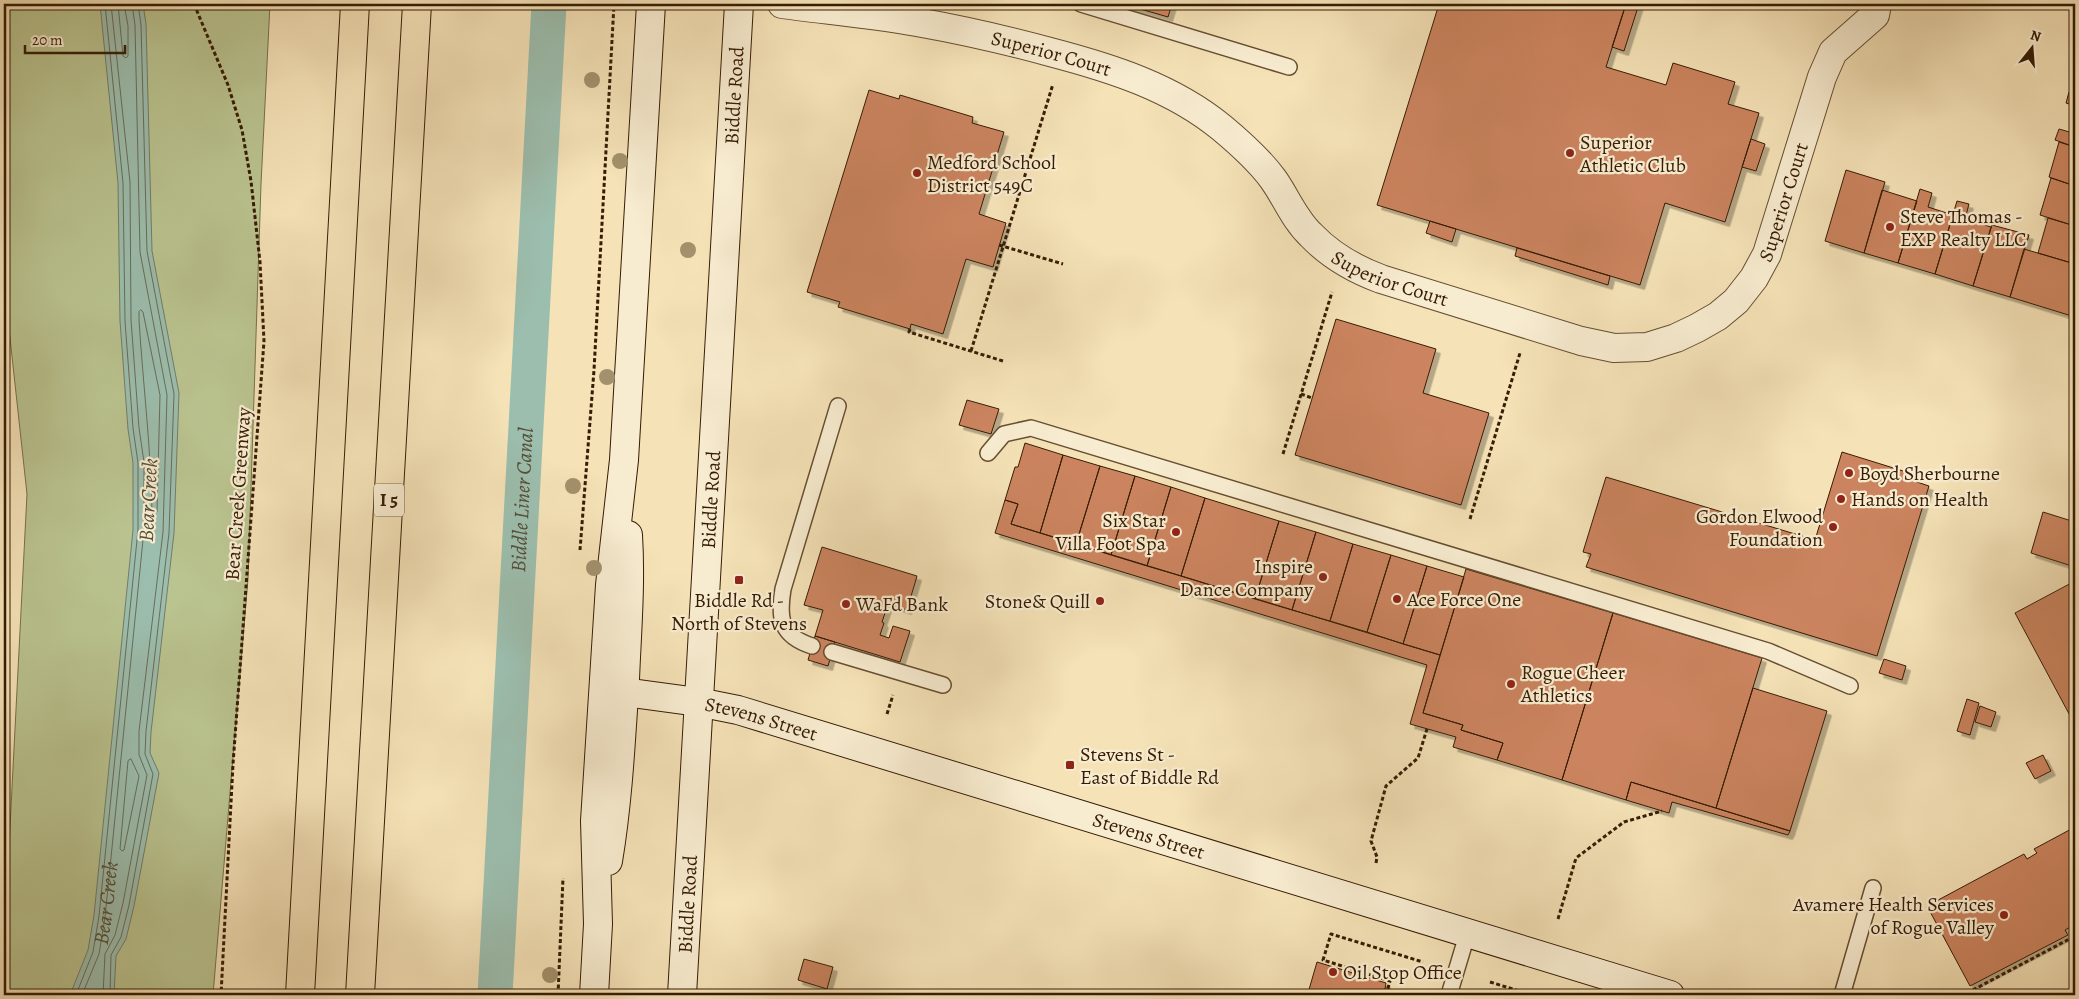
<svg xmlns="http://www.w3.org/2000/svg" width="2079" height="999" font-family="Alegreya,serif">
	<defs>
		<filter id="shadow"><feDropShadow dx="4.5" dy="4.5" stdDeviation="0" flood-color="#0004"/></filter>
	</defs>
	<rect width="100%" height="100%" fill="#f5e2b7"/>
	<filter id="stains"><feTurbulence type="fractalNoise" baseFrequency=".004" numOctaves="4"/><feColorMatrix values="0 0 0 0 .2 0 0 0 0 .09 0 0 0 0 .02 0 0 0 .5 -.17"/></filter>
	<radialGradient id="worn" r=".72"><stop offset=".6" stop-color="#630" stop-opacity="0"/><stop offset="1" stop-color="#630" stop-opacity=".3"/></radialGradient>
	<path fill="#bac490" stroke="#78704a" d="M4 4H270L261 184 248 579 213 995H4V945L27 494 4 283Z"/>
	<path fill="#9cbeae" stroke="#737d6a" d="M100 4H143L146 24 152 251 179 393 174 533 151 732 150 753 159 773 134 906 126 939 116 956 114 995H70L88 950 94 915 133 530V463L128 429 120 321 118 183Z"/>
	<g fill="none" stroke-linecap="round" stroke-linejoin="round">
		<g stroke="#696d59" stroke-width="1">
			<path d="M118 4 123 56 126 58 128 56V26L124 4"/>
			<path d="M141 310 143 312 160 395 157 512 154 515 152 512C151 448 143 384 139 320V312Z"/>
			<path d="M131 759 139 776 124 850 122 851 120 849 128 761Z"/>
			<path d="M76 995 93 952 99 916 138 530V463L133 428 125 321 123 183 105 4"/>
			<path id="s1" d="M82 995 99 954 105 917 144 530V462L139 428 131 320 130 182 111 4"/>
			<path d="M103 995 105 954 115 935 123 903 147 775 139 755V731L163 532 167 395 140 252 135 25 132 4"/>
			<path d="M110 995 111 955 121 937 129 905 153 774 145 754 146 731 169 533 174 394 147 251 141 25 138 4"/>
		</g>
		<path stroke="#9cbeae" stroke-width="35" id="s2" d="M495 995 549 4"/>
	</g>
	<path fill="#cb845e" stroke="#361c04" filter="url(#shadow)" d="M1123 4H1172L1168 17Z
		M1439 4H1626L1606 67 1666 85 1673 63 1735 82 1728 104 1759 113 1725 222 1665 203 1640 285 1377 205Z
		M1626 4H1639L1624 51 1612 47Z
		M869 90 899 99 900 95 973 117 972 123 1004 132 979 214 1006 223 993 267 966 259 943 334 911 324 910 329 838 307 840 302 807 292Z
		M2069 92 2075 94V106L2066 103Z
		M2075 125V147L2055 140 2059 129 2073 133Z
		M1751 139 1765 144 1756 171 1742 167Z
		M2059 142 2075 147V186L2049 177Z
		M1846 170 1885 182 1864 253 1825 241Z
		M2051 178 2075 186V226L2040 215Z
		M1920 189 1932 193 1928 207 1953 215 1935 274 1898 263Z
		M1882 190 1917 201 1898 263 1864 253Z
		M1957 201 1969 204 1965 219 1991 227 1973 286 1935 274Z
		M2048 218 2075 226V264L2038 253Z
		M1430 221 1456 229 1452 242 1426 233Z
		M1992 225 2029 235 2010 297 1973 286Z
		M1517 248 1610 276 1608 285 1515 256Z
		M2024 249 2075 264V317L2010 297Z
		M1336 319 1436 349 1423 393 1489 413 1461 505 1295 455Z
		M967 400 999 409 991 434 959 425Z
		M1025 443 1063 455 1040 533 1011 524 1018 504 1005 500 1015 467H1018Z
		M1842 452 1916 475 1914 481 1929 486 1877 656 1586 567 1591 554 1583 552 1606 477 1815 540Z
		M1063 455 1100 466 1076 544 1040 533Z
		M1100 466 1135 476 1111 555 1076 544Z
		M1135 476 1171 487 1147 566 1111 555Z
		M1171 487 1205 498 1181 576 1147 566Z
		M1205 498 1279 521 1255 599 1181 576Z
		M1005 500 1018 504 1011 524 1440 655 1423 713 1463 725 1461 730 1503 743 1497 760 1453 747 1456 737 1410 724 1427 665 995 533Z
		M2043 512 2075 522V567L2031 553Z
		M1279 521 1316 532 1292 610 1255 599Z
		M1316 532 1353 544 1330 621 1292 610Z
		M1353 544 1391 555 1367 632 1330 621Z
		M822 547 917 576 907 610 888 604 882 622 884 623 880 635 889 638 893 626 910 631 900 662 815 636 823 610 804 605Z
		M1391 555 1427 566 1403 644 1367 632Z
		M1427 566 1464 577 1440 655 1403 644Z
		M1466 569 1613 613 1562 780 1497 760 1503 743 1461 730 1463 725 1423 713Z
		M2075 581V725L2015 613Z
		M1613 613 1762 658 1716 808 1631 782 1626 800 1562 780Z
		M815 636 835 642 828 666 808 660Z
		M1884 659 1906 666 1902 680 1879 673Z
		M1753 688 1827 711 1790 831 1716 808Z
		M1967 699 1979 703 1970 735 1957 731Z
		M1980 706 1996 712 1991 727 1975 722Z
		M2043 755 2051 771 2035 779 2026 763Z
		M1631 782 1790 831 1788 835 1672 802 1669 813 1626 800Z
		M2075 827V927L2074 925 2065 930 2068 935 1970 986 1927 906 2024 854 2027 859 2037 853 2034 849Z
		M804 959 833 967 827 989 798 980Z
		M1317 962 1386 983 1384 995H1315L1308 993Z"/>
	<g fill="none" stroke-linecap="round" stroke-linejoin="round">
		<defs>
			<path id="lane" d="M1081 4 1289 67
				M988 453 1004 434 1031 428 1768 651 1850 686
				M812 646C781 636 778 619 783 589L838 406
				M832 652 943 685
				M1449 995 1467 935
				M1842 995 1873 888"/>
			<g id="street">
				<path id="s3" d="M782 4C827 10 873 14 917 22 962 30 1006 40 1050 52 1111 68 1172 87 1222 128 1240 143 1259 160 1273 179 1286 197 1294 219 1311 235 1331 256 1354 269 1381 279L1581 341 1614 348 1647 347 1676 338 1697 328 1718 316 1736 301 1754 278 1767 254 1822 77 1833 52 1875 15 1877 4"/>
			</g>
			<g id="secondary">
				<path id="s4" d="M624 692 698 702 738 710 1670 995"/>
				<path d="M608 861C618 801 621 740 625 679 627 631 631 583 628 535"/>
				<path d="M594 995 598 924 595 821 610 585 624 460 651 4"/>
				<path id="s5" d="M682 995 739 4"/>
			</g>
			<path id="highway" d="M300 995 355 4
				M360 995 417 4"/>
		</defs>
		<use href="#lane" stroke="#664e31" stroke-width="18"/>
		<use href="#street" stroke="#664e31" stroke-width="30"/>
		<use href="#secondary" stroke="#361c04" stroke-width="30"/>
		<use href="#highway" stroke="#361c04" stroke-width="30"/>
		<path stroke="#361c04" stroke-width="3" stroke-dasharray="4 2.5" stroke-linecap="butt" d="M194 4 228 85 242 130 251 181 260 262 264 341 233 764 221 995
			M999 245 1063 264
			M910 329 909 332 1003 361
			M971 351 1053 84
			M1301 394 1312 398
			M1283 454 1332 292
			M1470 519 1520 353
			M580 550 594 370 614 4
			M887 714 893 695
			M1376 863 1377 857 1371 841 1386 786 1418 758 1427 729
			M1558 919 1576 858 1624 822 1662 811
			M1490 982 1532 995
			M1973 990 2075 936
			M558 995 563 878
			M1386 995 1390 981 1323 960 1331 934 1423 962"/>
		<use href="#lane" stroke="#f8ecd0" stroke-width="15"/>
		<use href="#street" stroke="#f8ecd0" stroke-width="28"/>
		<use href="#secondary" stroke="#f8ecd0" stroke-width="28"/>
		<use href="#highway" stroke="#f5e2b7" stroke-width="28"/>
	</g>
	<g fill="#a2916c">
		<circle cx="592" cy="80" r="8"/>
		<circle cx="620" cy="161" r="8"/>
		<circle cx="688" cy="250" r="8"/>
		<circle cx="607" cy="377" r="8"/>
		<circle cx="573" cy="486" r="8"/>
		<circle cx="594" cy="568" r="8"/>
		<circle cx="550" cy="975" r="8"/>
	</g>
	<g fill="#8f2418" stroke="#f8ecd0" stroke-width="2">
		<circle cx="1570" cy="153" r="5"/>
		<circle cx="917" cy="173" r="5"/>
		<circle cx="1890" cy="227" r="5"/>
		<circle cx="1849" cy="473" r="5"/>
		<circle cx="1841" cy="499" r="5"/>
		<circle cx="1833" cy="527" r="5"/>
		<circle cx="1176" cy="532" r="5"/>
		<circle cx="1323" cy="577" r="5"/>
		<rect x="734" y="575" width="10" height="10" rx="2.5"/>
		<circle cx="1397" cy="599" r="5"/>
		<circle cx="1100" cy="601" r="5"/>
		<circle cx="846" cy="604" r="5"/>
		<circle cx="1511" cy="684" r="5"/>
		<rect x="1065" y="760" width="10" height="10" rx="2.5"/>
		<circle cx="2004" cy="915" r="5"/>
		<circle cx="1333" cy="972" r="5"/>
	</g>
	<g text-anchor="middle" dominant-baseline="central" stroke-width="4.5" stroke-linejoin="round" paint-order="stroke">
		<rect fill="#f8ecd0" stroke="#705a41" stroke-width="1" x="374" y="483.5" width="30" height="33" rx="4"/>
		<g font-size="19" font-weight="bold" fill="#361c04">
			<text x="389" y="500">I 5</text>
		</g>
		<g font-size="20" fill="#361c04" stroke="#f8ecd0">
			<text stroke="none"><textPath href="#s3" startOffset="274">Superior Court</textPath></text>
			<text stroke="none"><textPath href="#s5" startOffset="901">Biddle Road</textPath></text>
			<text stroke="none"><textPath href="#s3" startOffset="1174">Superior Court</textPath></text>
			<text stroke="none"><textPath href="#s3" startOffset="694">Superior Court</textPath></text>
			<text transform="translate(238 494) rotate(-86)">Bear Creek Greenway</text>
			<text stroke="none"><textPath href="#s5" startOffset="496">Biddle Road</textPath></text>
			<text stroke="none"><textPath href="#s4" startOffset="140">Stevens Street</textPath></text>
			<text stroke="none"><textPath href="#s4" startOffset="545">Stevens Street</textPath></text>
			<text stroke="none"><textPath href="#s5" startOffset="91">Biddle Road</textPath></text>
		</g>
		<g font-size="20" fill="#361c04" stroke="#f8ecd0" text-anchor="start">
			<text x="1580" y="142">Superior<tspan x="1580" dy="23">Athletic Club</tspan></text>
			<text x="927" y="162">Medford School<tspan x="927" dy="23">District 549C</tspan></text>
			<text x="1900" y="216">Steve Thomas -<tspan x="1900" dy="23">EXP Realty LLC</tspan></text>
			<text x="1859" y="473">Boyd Sherbourne</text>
			<text x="1851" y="499">Hands on Health</text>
			<text x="1823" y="516" text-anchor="end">Gordon Elwood<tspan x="1823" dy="23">Foundation</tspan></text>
			<text x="1166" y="520" text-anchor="end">Six Star<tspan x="1166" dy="23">Villa Foot Spa</tspan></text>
			<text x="1313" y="566" text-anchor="end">Inspire<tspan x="1313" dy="23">Dance Company</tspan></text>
			<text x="1407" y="599">Ace Force One</text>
			<text x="739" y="600" text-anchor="middle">Biddle Rd -<tspan x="739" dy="23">North of Stevens</tspan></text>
			<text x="1090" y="601" text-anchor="end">Stone&amp; Quill</text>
			<text x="856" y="604">WaFd Bank</text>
			<text x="1521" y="672">Rogue Cheer<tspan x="1521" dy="23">Athletics</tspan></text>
			<text x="1080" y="754">Stevens St -<tspan x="1080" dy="23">East of Biddle Rd</tspan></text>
			<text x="1994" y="904" text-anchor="end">Avamere Health Services<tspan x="1994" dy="23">of Rogue Valley</tspan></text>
			<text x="1343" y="972">Oil Stop Office</text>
		</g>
		<g font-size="21" font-style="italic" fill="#554d37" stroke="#f8ecd0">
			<text transform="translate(148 500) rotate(-87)">Bear Creek</text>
			<text stroke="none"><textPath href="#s2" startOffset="496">Biddle Liner Canal</textPath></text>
			<text stroke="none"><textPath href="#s1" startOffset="96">Bear Creek</textPath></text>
		</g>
	</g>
	<rect width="2079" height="999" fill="none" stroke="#f5e2b7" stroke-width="20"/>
	<rect x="5" y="5" width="2069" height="989" fill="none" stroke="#361c04" stroke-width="2.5"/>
	<rect x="10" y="10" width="2059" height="979" fill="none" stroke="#361c04"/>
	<g transform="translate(2032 48) rotate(17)" stroke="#f8ecd0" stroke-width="4" paint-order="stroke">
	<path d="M0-4L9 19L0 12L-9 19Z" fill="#361c04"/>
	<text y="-8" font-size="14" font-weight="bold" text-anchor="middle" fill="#361c04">N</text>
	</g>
	<path d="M25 45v8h100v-8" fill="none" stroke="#361c04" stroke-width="2.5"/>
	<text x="32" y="45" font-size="15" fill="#361c04" stroke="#f8ecd0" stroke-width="4" paint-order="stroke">20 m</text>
	<rect width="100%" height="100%" filter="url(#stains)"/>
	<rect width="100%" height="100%" fill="url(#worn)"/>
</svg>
